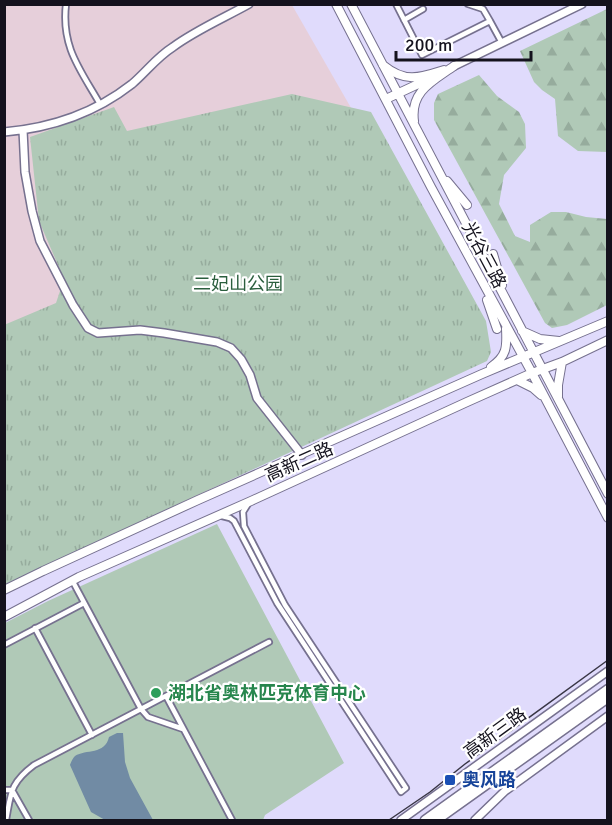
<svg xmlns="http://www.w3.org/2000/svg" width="612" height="825" font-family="Signika,'Noto Sans SC',sans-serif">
	<defs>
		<pattern id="forest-firs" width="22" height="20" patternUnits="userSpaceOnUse" patternTransform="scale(1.5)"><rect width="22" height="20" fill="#b0c9b7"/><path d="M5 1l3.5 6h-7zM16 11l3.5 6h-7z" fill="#96ac9d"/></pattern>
		<pattern id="park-tufts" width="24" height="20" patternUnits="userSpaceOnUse" patternTransform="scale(1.5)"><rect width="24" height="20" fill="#b0c9b7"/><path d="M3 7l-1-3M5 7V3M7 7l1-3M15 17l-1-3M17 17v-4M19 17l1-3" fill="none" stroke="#96ac9d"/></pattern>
	</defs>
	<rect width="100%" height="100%" fill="#e0dbfc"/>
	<path fill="#e6cfda" d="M5 4 292 5 491 352 43 571 37 559 5 365Z"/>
	<path fill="#b0c9b7" d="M217 524 344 763 265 815 263 820H5V623L48 601Z"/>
	<path fill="url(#forest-firs)" d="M607 9V152L578 151 558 136 555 99 542 90 534 82 520 51Z
		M479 75 497 96 519 112 525 124 526 148 504 175 499 204 515 236 530 242V225L551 212H566L586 217 607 219V305L567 325 552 328 545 323 434 120V103L438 94Z"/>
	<path fill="url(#park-tufts)" d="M292 94 371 112 486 321 491 352 487 361 25 575 5 586 4 325 56 303 64 279 39 221 30 137 114 107 127 131Z"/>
	<path fill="#718ba4" d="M117 733H123L125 762 130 778 153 820H105L91 812 70 765C71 762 73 758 75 756 86 749 105 755 109 737Z"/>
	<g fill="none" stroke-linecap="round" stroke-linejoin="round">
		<defs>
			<path id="street" d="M66 4C61 47 80 69 100 104
				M396 4 422 55 490 21 502 43
				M468 4 483 9 490 21
				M404 20 423 9
				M222 516 230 518 234 521 277 603 401 792 406 788 285 605 244 526 243 512 248 504
				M72 580 141 709 148 717 183 729
				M35 628 92 735
				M4 645 84 603
				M166 696 232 820
				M4 790H12L29 820
				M6 820C11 793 10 783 34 765L269 642"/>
			<path id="secondary" d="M454 66 582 4
				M23 130 25 172 32 211 40 241 73 305 88 328 98 333 140 330 164 333 217 342 231 348 241 359 250 375 257 398 302 455
				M4 132C51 128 95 113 132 84 146 72 157 57 173 47 196 30 224 18 249 4
				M401 820 608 671
				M475 820 505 791 608 716"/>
			<path id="primary" d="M336 4 431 187 532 373 608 518
				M351 4 608 494
				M383 65C405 83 419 78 444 70
				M386 99 429 79
				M414 121C410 91 433 81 454 66
				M447 181 467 205
				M493 254 502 285
				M487 300 497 329
				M522 331 540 339 559 341
				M491 367C507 356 507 347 506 329
				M517 380 533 388 541 395
				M558 397V385L562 362
				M4 590 43 571 198 500 482 374 608 321
				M4 617 79 577 251 501 467 402 532 373 562 362 608 340"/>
			<path id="highway" d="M425 820 608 689
				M437 820 608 698"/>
		</defs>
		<use href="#street" stroke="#76718f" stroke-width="8"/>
		<use href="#secondary" stroke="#76718f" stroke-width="10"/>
		<use href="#primary" stroke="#76718f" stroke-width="10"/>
		<use href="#highway" stroke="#76718f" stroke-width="11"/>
		<use href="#street" stroke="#fff" stroke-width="4.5"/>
		<use href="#secondary" stroke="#fff" stroke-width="7"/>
		<use href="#primary" stroke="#fff" stroke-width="8"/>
		<use href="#highway" stroke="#fff" stroke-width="8"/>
		<path stroke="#393645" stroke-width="1.5" d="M389 820 430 792 465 764 608 660"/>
	</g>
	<circle fill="#2e9e5b" stroke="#fff" stroke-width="2" cx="156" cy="693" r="6"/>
	<rect fill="#1a4fb4" stroke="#fff" stroke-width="2" x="444" y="774" width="12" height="12" rx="3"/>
	<g text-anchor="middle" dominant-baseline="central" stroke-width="4.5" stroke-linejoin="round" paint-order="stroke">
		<g font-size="18" fill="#14121d" stroke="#fff">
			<text transform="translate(484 255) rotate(62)">光谷三路</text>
			<text transform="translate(299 462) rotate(-24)">高新二路</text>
			<text transform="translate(495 733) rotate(-36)">高新三路</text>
		</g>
		<g font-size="18" fill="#2b5f3e" stroke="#fff">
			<text x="238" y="284">二妃山公园</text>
		</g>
		<g font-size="18" font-weight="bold" fill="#27864d" stroke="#fff" text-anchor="start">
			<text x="168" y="693">湖北省奥林匹克体育中心</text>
		</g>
		<g font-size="18" font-weight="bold" fill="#164399" stroke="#fff" text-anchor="start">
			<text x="462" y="780">奥风路</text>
		</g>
	</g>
	<rect width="612" height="825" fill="none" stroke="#14121d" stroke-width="12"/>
	<path d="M396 51v9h135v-9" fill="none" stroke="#14121d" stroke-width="3"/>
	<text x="405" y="51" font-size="18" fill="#14121d" stroke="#ffffff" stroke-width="4.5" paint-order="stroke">200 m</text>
</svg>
